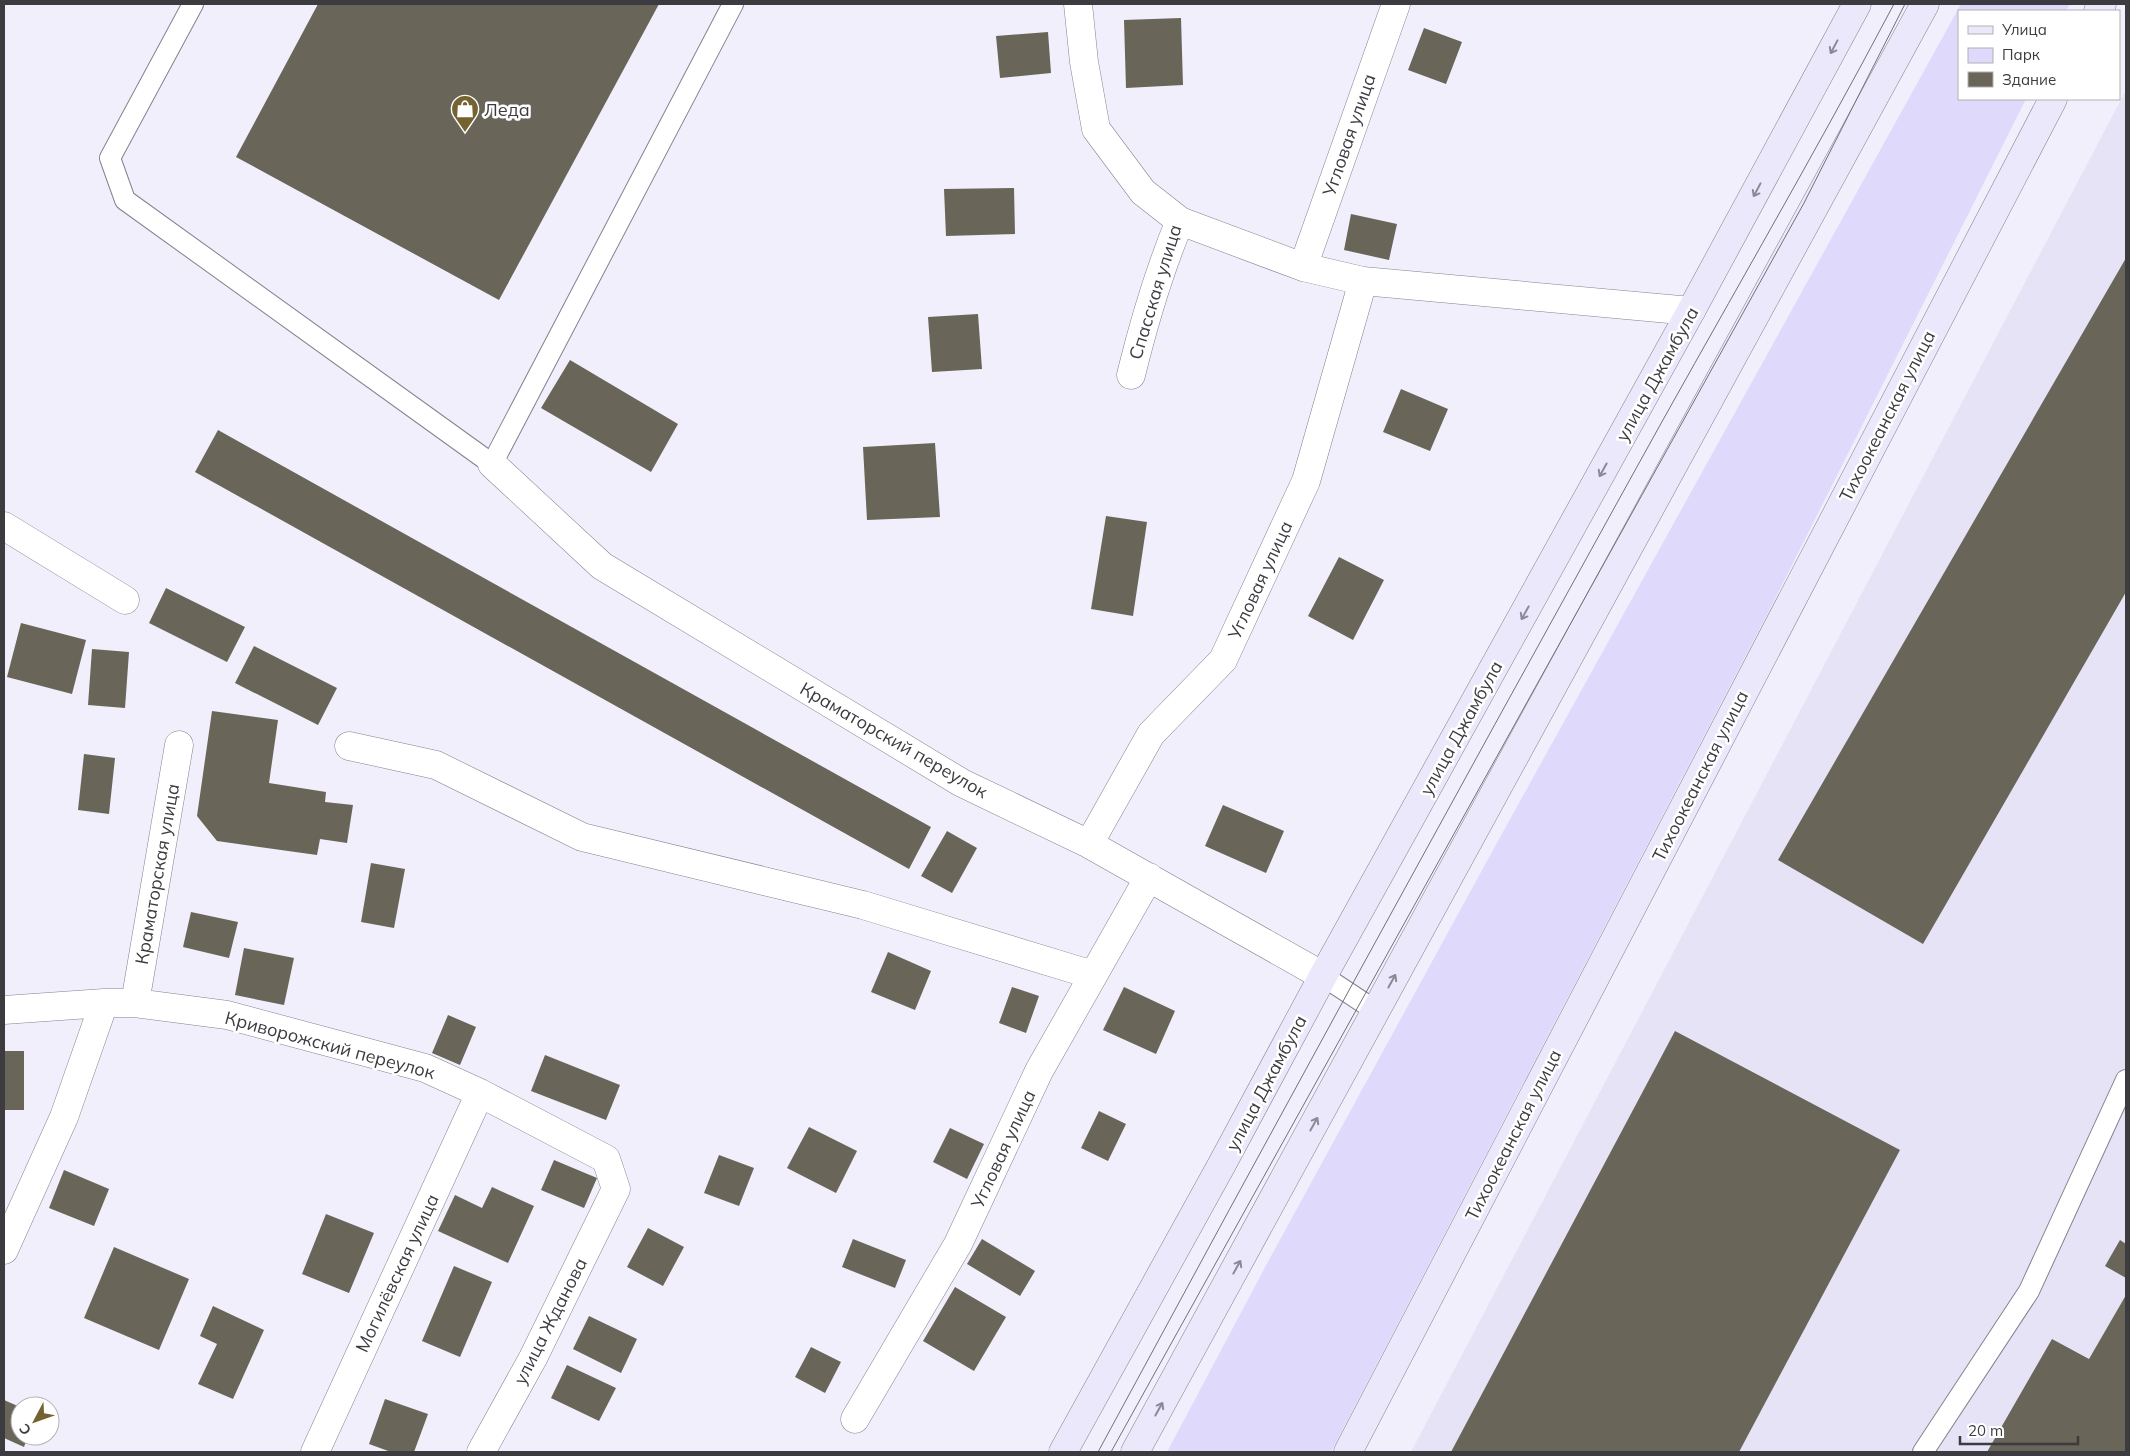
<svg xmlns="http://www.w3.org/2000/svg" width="2130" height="1456" font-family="Mulish,sans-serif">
	<rect width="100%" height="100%" fill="#f1effc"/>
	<path fill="#e6e3f6" d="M2126 90V1452H1411Z"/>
	<path fill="#dfd9fc" d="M1961 4H2070L2066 11H1959V99H2026L1770 609 1331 1452H1167L1270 1258 1493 850Z"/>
	<path fill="#696559" d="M318 4H659L499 300 236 157Z
		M1181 18 1183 85 1126 88 1124 20Z
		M1424 28 1462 42 1446 84 1408 70Z
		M1048 32 1051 73 1000 78 996 36Z
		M1014 188 1015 234 946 236 944 189Z
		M1351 214 1397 224 1389 260 1344 250Z
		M2126 258V592L1923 944 1778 860Z
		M978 314 982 369 932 372 928 317Z
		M570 360 678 424 651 472 541 408Z
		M1401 389 1448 409 1430 451 1383 432Z
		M218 430 931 827 909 869 195 472Z
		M935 443 940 517 867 520 863 447Z
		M1106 516 1147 522 1133 616 1091 609Z
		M1339 557 1384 580 1353 640 1308 616Z
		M166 588 245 627 227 662 149 623Z
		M21 623 86 640 72 694 7 677Z
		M254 646 337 688 318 725 235 683Z
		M92 649 129 652 125 708 88 705Z
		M212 711 278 720 269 783 326 792 325 802 353 805 347 843 320 839 317 855 217 841 197 816Z
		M84 754 115 758 109 814 78 810Z
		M1223 805 1284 831 1266 873 1205 846Z
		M947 831 977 848 952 893 921 876Z
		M371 863 405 869 394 928 361 922Z
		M191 912 238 922 229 958 183 947Z
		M244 948 294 958 284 1005 235 995Z
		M888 952 931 971 915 1010 871 992Z
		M1012 987 1039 996 1026 1033 999 1023Z
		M1124 987 1175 1011 1156 1054 1103 1030Z
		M448 1015 476 1027 460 1065 432 1053Z
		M1675 1031 1900 1150 1739 1452H1451Z
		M4 1051H24V1110H4Z
		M545 1055 620 1085 606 1120 531 1091Z
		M1099 1111 1126 1124 1108 1161 1081 1148Z
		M809 1127 857 1151 836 1193 787 1168Z
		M950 1128 984 1144 967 1179 933 1162Z
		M719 1155 754 1168 739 1206 704 1193Z
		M554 1160 597 1178 584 1208 541 1190Z
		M64 1170 109 1189 94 1226 49 1208Z
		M492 1187 534 1206 508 1263 438 1231 455 1195 482 1208Z
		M326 1214 374 1233 349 1293 302 1274Z
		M648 1228 684 1247 663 1286 627 1267Z
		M853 1239 906 1260 895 1288 842 1267Z
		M982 1239 1035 1271 1020 1296 967 1264Z
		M2120 1240 2126 1244V1278L2105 1266Z
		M114 1247 189 1279 159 1350 84 1318Z
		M454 1266 492 1282 460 1357 422 1341Z
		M955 1287 1006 1317 974 1371 923 1341Z
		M2126 1295V1452H1987L2052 1339 2089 1359Z
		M213 1306 264 1330 233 1399 198 1384 217 1344 200 1336Z
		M589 1316 637 1339 621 1373 573 1349Z
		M811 1347 841 1362 825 1393 795 1377Z
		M567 1365 616 1388 599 1421 551 1398Z
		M385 1399 428 1414 414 1452H391L369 1444Z
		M4 1400 20 1407V1436H28L24 1447 4 1438Z"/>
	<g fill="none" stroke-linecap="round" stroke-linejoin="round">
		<defs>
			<path id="lane" d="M193 4 110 158 125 200 492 464 733 4
				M1323 976 1376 1011
				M1923 1452 2029 1291 2126 1080"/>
			<path id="street" d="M1078 4 1084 62 1096 129 1143 192 1180 221C1159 271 1144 322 1131 375
				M1180 221 1303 267 1363 281 1691 311
				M1303 267 1396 4
				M492 464 602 566 962 783 1089 844 1323 976
				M4 526 125 600
				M349 746 436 765 582 837 863 905 1093 975
				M1089 844 1151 734 1223 660 1306 481 1363 281
				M135 1003 179 745
				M4 1010 104 1003H135L227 1015 425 1068 480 1093 606 1159 616 1189 533 1358 481 1452
				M4 1250 64 1117 104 1003
				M855 1419 958 1244 1039 1071 1149 877
				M315 1452 480 1093"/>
			<path id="secondary" d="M2098 11 2102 4
				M1063 1452 1221 1166 1323 976 1691 311 1857 4
				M1135 1452 1925 4
				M1348 1452 2053 99"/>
		</defs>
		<use href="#lane" stroke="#84828e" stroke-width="22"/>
		<use href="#street" stroke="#84828e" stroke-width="29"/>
		<use href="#secondary" stroke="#84828e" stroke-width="29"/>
		<use href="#lane" stroke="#fff" stroke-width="20"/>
		<use href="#street" stroke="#fff" stroke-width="28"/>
		<use href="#secondary" stroke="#ece8fc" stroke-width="28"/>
		<path stroke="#717077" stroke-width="1" d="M1098 1452C1273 1128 1450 805 1628 483 1716 323 1809 165 1894 4
			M1111 1452 1804 203 1905 4"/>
	</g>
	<defs><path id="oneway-shaft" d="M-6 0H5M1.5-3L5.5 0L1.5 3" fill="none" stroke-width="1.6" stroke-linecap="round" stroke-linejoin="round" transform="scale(1.25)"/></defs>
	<g stroke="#8b8995">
		<use href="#oneway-shaft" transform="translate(1834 47) rotate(118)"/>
		<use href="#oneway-shaft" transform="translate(1757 190) rotate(118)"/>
		<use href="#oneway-shaft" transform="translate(1603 470) rotate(119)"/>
		<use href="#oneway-shaft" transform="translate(1525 613) rotate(119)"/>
		<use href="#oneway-shaft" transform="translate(1392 981) rotate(-61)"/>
		<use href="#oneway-shaft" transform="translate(1314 1124) rotate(-61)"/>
		<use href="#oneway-shaft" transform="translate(1237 1267) rotate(-61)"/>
		<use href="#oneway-shaft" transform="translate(1159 1409) rotate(-61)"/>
	</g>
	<defs>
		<symbol id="shop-pin" viewBox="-11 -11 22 30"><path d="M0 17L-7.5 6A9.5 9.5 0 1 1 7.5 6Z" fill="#746230" stroke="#fff"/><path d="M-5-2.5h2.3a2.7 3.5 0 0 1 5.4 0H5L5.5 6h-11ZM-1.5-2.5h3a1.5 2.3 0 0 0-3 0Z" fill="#fff"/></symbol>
	</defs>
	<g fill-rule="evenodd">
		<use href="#shop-pin" x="449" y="93" width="32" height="43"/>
	</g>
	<g text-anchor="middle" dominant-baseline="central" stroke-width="5" stroke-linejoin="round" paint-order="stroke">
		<g font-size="18" fill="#3c3b40" stroke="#fff" text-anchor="start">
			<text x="484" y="109">Леда</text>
		</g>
		<g font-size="18" fill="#3c3b40" stroke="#fff">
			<text transform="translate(1349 135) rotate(-71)">Угловая улица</text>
			<text transform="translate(1155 292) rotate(-73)">Спасская улица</text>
			<text transform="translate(1657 374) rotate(-61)">улица Джамбула</text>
			<text transform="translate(1887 416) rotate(-63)">Тихоокеанская улица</text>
			<text transform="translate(1260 580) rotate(-65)">Угловая улица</text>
			<text transform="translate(1461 728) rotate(-61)">улица Джамбула</text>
			<text transform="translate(894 740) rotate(30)">Краматорский переулок</text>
			<text transform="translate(1700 776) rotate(-63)">Тихоокеанская улица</text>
			<text transform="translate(157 874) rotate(-80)">Краматорская улица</text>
			<text transform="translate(330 1045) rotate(15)">Криворожский переулок</text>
			<text transform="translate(1266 1083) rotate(-62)">улица Джамбула</text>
			<text transform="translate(1513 1135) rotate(-63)">Тихоокеанская улица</text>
			<text transform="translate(1003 1149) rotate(-65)">Угловая улица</text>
			<text transform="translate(397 1273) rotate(-65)">Могилёвская улица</text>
			<text transform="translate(550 1321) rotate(-63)">улица Жданова</text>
		</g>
	</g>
	<rect width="2130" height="1456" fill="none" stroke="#3c3b40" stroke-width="10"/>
	<rect x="1958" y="10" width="162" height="90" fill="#ffffff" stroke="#b1b1b3"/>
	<rect x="1968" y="26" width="25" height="8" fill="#ece8fc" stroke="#b1b1b3"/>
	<text x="2002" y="35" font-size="15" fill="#3c3b40">Улица</text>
	<rect x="1968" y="48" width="25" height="15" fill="#dfd9fc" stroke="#b1b1b3"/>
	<text x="2002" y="60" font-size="15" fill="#3c3b40">Парк</text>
	<rect x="1968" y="72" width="25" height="15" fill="#696559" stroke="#b1b1b3"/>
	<text x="2002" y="85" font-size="15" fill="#3c3b40">Здание</text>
	<g transform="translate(35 1421) rotate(229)"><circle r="24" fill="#ffffff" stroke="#b1b1b3"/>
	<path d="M0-4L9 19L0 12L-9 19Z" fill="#746230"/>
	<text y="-8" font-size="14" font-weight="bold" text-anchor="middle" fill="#3c3b40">С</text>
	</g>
	<path d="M1960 1436v8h118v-8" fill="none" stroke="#3c3b40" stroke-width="2.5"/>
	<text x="1968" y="1436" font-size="15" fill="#3c3b40" stroke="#ffffff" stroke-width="4" paint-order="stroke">20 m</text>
</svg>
